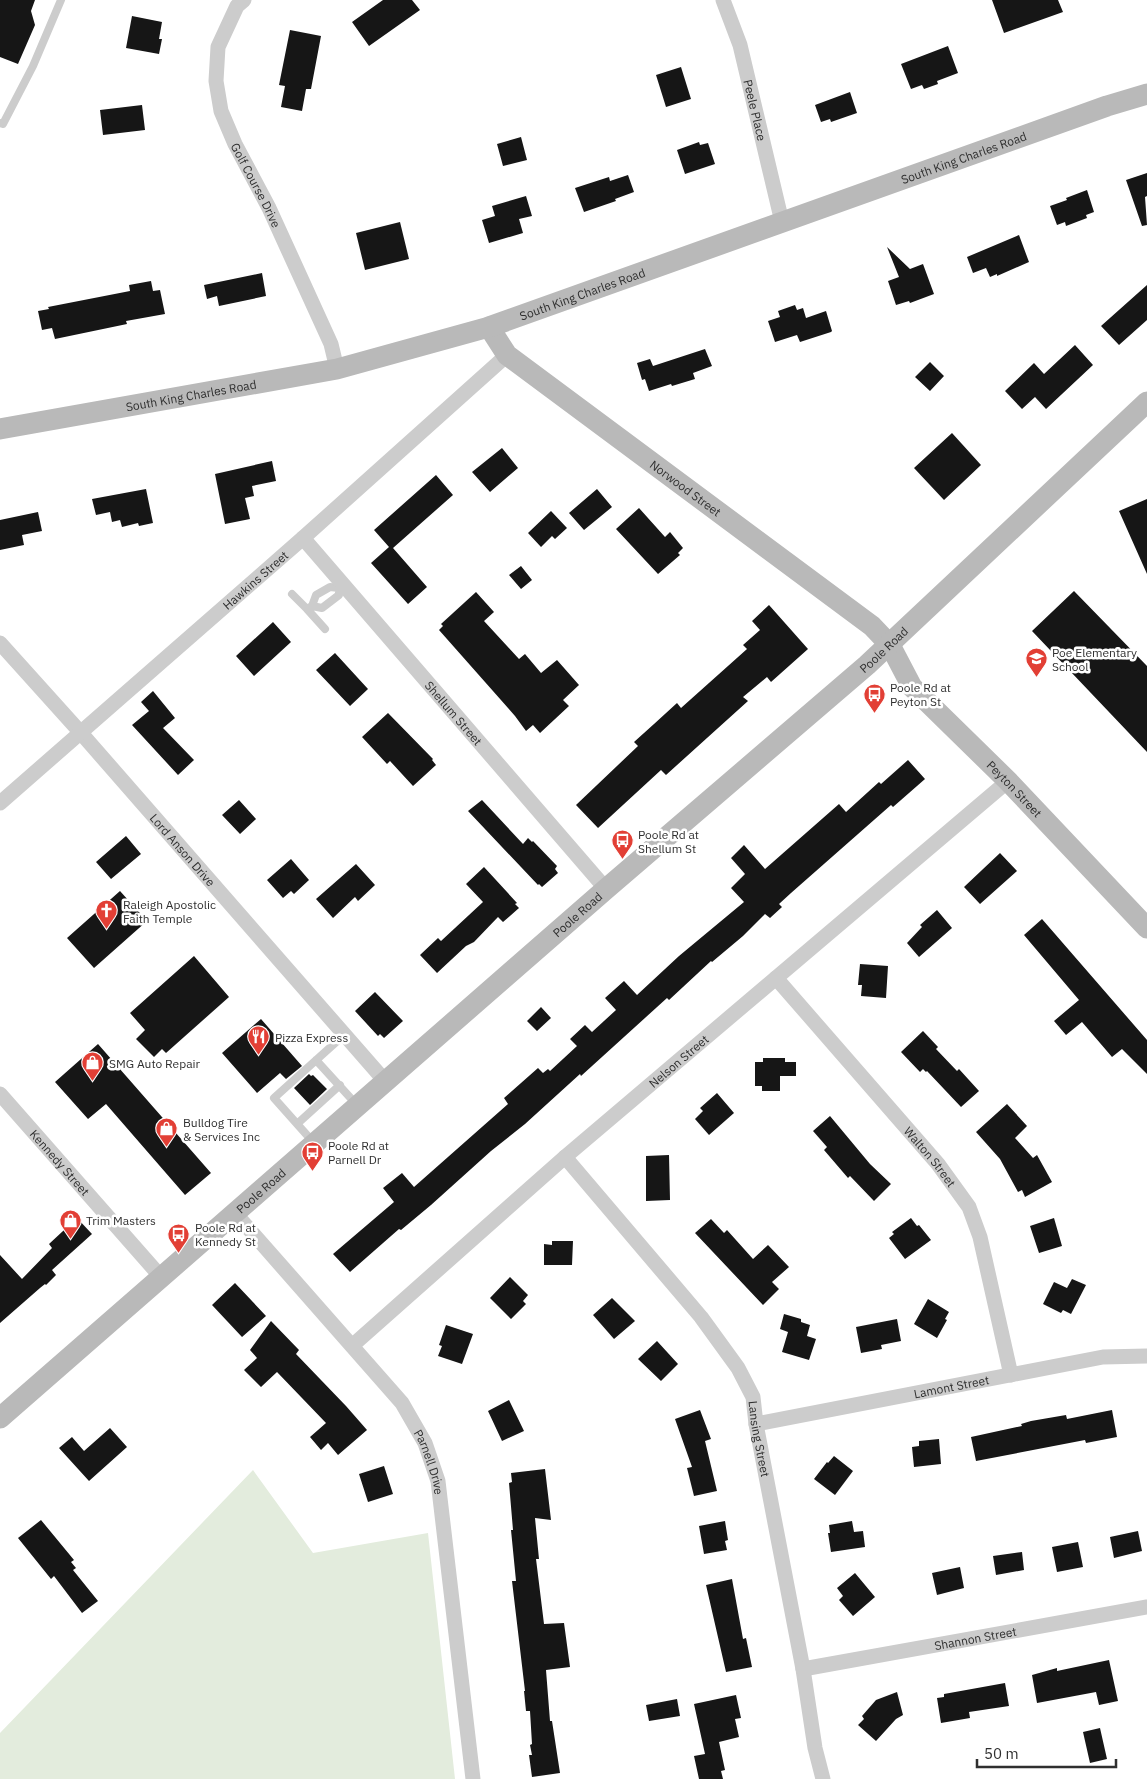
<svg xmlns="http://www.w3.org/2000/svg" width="1147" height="1779" font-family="'IBM Plex Sans',sans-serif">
	<rect width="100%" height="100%" fill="#fff"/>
	<path fill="#e3ecdd" d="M253 1470 313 1553 428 1533 455 1779H0V1733Z"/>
	<path fill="#161616" d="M0 0H35L31 11 35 25 18 64 0 57Z
		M383 0H412L420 10 369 46 352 22Z
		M992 0H1058L1063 12 1004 33Z
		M132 16 162 22 159 39H162L159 54 126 48Z
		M290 30 321 36 311 89H306L302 111 281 107 285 86 279 85Z
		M948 46 958 73 937 81 938 84 924 89 922 85 911 89 901 64Z
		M681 67 691 99 666 107 656 75Z
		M850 92 857 113 831 122 830 119 821 122 815 105Z
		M142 105 145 130 103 135 100 110Z
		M521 137 527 160 503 166 497 144Z
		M699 142 700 145 708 143 715 164 685 174 677 150Z
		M1147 173V196L1145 197 1147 225 1142 226 1126 180Z
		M628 175 634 192 615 199 616 201 584 212 575 188 609 177 610 181Z
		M1087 190 1094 212 1086 215 1087 218 1066 226 1065 222 1057 225 1050 206 1067 200 1066 198Z
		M526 196 532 216 519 219 523 233 489 243 482 220 495 216 492 206Z
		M400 222 409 259 365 270 356 233Z
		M1019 235 1029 262 997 276V274L990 277 986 268 973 273 967 257Z
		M887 247 910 269 923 264 934 294 910 303 909 301 896 305 888 281 899 277Z
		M262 273 266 296 219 306 217 296 207 299 204 285Z
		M151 281 153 291 160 290 165 314 126 321 127 324 55 339 52 328 42 330 38 311 49 309 48 307 130 291 129 285Z
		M1147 285V320L1119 345 1101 326Z
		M795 305 797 310 803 308 806 318 826 311 832 331 831 332 800 342 797 335 775 342 768 321 780 317 778 311Z
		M1075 345 1093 365 1046 409 1035 397 1022 409 1005 391 1034 363 1044 374Z
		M705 349 712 366 693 373 695 379 672 386 671 384 649 391 645 379 642 380 637 363 650 359 653 366Z
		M930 362 944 376 930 391 915 377Z
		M952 433 981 465 944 500 914 468Z
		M502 448 518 468 490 492 472 472Z
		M272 461 276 481 252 486 254 496 245 498 250 519 225 524 215 474Z
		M436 475 453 495 393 548 427 587 408 604 371 563 389 547 374 530Z
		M146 489 153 523 139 526 138 523 122 527 120 520 112 522 110 512 96 515 92 499Z
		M597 489 612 507 584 530 569 513Z
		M1147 499V574L1119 511Z
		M639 508 665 537 670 532 683 548 678 553 680 555 658 574 616 529Z
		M551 511 567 528 555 539 552 536 541 547 528 533Z
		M38 512 42 531 22 535 24 545 0 550V520Z
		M521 566 532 580 521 589 509 575Z
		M1074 591 1147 666V752L1032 631Z
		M476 592 494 612 484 621 519 659 525 654 541 673 557 660 579 685 563 700 569 706 540 733 533 725 526 731 515 716 439 630 443 626 441 624Z
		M769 605 808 649 771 682 767 677 743 697 748 701 666 775 661 770 598 828 576 805 638 746 634 742 654 724 677 703 681 708 747 649 743 645 760 630 752 621Z
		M273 622 291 642 254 676 236 656Z
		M335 653 368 689 350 706 316 670Z
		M153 691 175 718 163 728 194 760 178 775 132 725 149 711 141 702Z
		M388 713 433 759 432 760 436 765 413 786 390 761 387 764 362 737Z
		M908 760 925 779 893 807 891 805 791 893 779 904 782 907 770 918 765 914 743 936 712 962 711 961 669 1000 667 998 581 1076 580 1074 525 1124 491 1151 431 1205 401 1230 399 1229 350 1272 333 1254 394 1202 383 1188 402 1173 414 1187 508 1104 504 1098 538 1068 543 1073 548 1069 550 1071 577 1046 570 1039 585 1025 592 1032 616 1010 605 998 624 981 637 995 679 956 744 902 731 888 745 874 731 858 744 845 765 869 839 804 846 812 879 782 881 784Z
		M239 800 256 819 240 834 222 815Z
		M482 800 523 844 528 838 532 842 533 841 557 866 555 869 558 873 542 887 539 884 538 885 468 811Z
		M126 836 141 854 111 879 96 862Z
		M1000 853 1017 871 980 904 964 887Z
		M291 859 309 880 294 894 291 891 283 898 267 880Z
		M356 864 375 885 358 901 355 897 333 918 316 899Z
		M484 867 517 903 515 904 519 908 503 922 498 917 474 942 466 946 437 973 420 955 438 938 441 941 483 902 466 884Z
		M120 891 147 921 94 968 67 938Z
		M937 910 952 928 919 957 907 943 922 927 920 925Z
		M1042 919 1147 1040V1074L1122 1049 1112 1057 1082 1022 1066 1035 1054 1021 1079 1000 1024 935Z
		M194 956 229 997 166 1053 162 1049 154 1057 136 1039 145 1030 130 1013Z
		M860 964 888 966 886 998 861 996 862 985H858Z
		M375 992 403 1021 384 1038 380 1034 378 1036 355 1011Z
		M541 1007 551 1018 537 1031 527 1021Z
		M261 1019 302 1066 286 1079 280 1073 257 1093 222 1053Z
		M923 1031 938 1047 936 1049 957 1071 959 1069 979 1091 961 1107 927 1071 926 1072 923 1069 920 1072 901 1052Z
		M98 1044 211 1173 185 1195 106 1104 88 1119 55 1082Z
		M763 1058H785V1062H796V1076H780V1091H762V1086H755V1062H763Z
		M309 1074 311 1076 313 1075 327 1089 310 1105 294 1088Z
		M717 1093 734 1113 709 1135 695 1119 703 1111 700 1108Z
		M1007 1104 1027 1126 1015 1138 1033 1158 1037 1155 1052 1182 1025 1197 1022 1190 1018 1192 1000 1159 976 1132Z
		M830 1116 870 1164 891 1184 874 1201 850 1176 848 1178 824 1150 827 1147 813 1131Z
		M669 1155 670 1200 646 1201V1156Z
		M77 1218 92 1234 52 1270 56 1275 46 1285 45 1284 40 1288 0 1323V1255L22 1279 52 1248 49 1244Z
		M911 1218 917 1226 919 1225 931 1240 905 1259 889 1238 894 1234 892 1232Z
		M1054 1218 1062 1246 1039 1253 1030 1226Z
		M711 1219 724 1233 727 1230 753 1259 768 1245 789 1267 772 1282 779 1289 763 1305 695 1233Z
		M552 1241H573L572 1265H544V1244L552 1245Z
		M510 1277 528 1295 523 1301 526 1304 511 1319 490 1298Z
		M1072 1279 1086 1285 1071 1314 1063 1310 1061 1313 1043 1304 1054 1282 1067 1288Z
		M235 1283 266 1316 242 1337 212 1305Z
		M612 1298 635 1321 614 1339 593 1315Z
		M928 1299 949 1312 945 1319 947 1320 937 1338 914 1324Z
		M784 1314 801 1319V1322L810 1325 807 1336 816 1339 809 1360 782 1352 788 1332 780 1329Z
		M897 1319 901 1341 881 1345 882 1349 861 1353 856 1327Z
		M271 1321 299 1350 296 1354 346 1406 367 1430 338 1455 328 1443 321 1450 310 1437 326 1423 277 1372 261 1387 244 1370 257 1358 250 1350Z
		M446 1325 473 1334 462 1364 438 1356 442 1346 439 1345Z
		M657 1341 678 1364 661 1381 638 1359Z
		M509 1400 524 1431 502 1441 488 1411Z
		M700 1410 711 1439 705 1441 717 1491 694 1496 687 1468 692 1467 675 1419Z
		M1112 1410 1117 1437 1086 1443 1085 1440 976 1461 971 1437 1022 1426 1021 1424 1031 1421 1066 1415 1067 1419Z
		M110 1428 127 1447 89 1481 59 1448 72 1437 84 1451Z
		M939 1439 941 1464 914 1467 912 1447 919 1446V1441Z
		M834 1456 853 1471 835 1495 814 1479 827 1462 828 1463Z
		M384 1466 393 1494 368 1502 359 1474Z
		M545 1469 551 1520 535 1518 539 1559H536L544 1624 564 1623 570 1667 546 1670 550 1721H552L560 1773 532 1777 529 1755H532L530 1745 532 1744 530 1711H526L524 1691H525L512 1581H516L511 1530H513L509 1483 512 1482 511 1473Z
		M41 1520 74 1560 71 1562 76 1568 73 1570 98 1601 82 1613 54 1576 51 1579 18 1538Z
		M725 1521 728 1540 725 1541 727 1550 704 1554 699 1526Z
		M852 1521 854 1532 863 1531 865 1547 831 1552 828 1533H830L829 1525Z
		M1138 1531 1142 1551 1114 1558 1110 1537Z
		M1078 1542 1083 1567 1057 1572 1052 1547Z
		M1022 1552 1024 1570 996 1575 993 1556Z
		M960 1567 964 1588 937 1595 932 1573Z
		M855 1573 875 1597 853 1616 839 1600 843 1596 837 1588Z
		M732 1579 743 1639 746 1638 752 1667 726 1672 706 1585Z
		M1109 1660 1118 1701 1099 1705 1096 1692 1037 1703 1032 1675 1057 1668V1671Z
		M1005 1683 1009 1706 969 1712 970 1718 941 1723 937 1698 944 1697V1694Z
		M897 1692 903 1715 896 1719 876 1741 858 1725 864 1719 862 1716 876 1700Z
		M736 1695 741 1718 735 1719 739 1737 719 1742 725 1770 721 1771 723 1779H699L694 1756 705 1754 694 1704Z
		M677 1699 680 1716 649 1721 646 1705Z
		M1100 1728 1107 1759 1090 1763 1083 1732Z"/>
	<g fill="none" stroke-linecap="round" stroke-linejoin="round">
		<path stroke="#ccc" stroke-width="8" d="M0 123 3 124 33 66 61 0
			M339 588V595L322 608 312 606 316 595 330 587 339 588 343 585
			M292 594 307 609 312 606
			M307 609 325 629
			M316 1060 356 1104
			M297 1124 340 1085
			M314 1143 274 1098 344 1035"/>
		<g stroke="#ccc" stroke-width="15">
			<path id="s1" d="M244 0 237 6 218 47 216 81 221 111 235 144 269 208 331 344 337 369"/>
			<path id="s2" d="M723 0 740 45 782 222"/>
			<path id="s3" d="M303 538 606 889"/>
			<path id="s4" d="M0 643 81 733 385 1081"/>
			<path id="s5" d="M0 803 303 538 507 355"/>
			<path id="s6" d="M776 978 938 1164 969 1207 980 1237 1011 1375"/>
			<path id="s7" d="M0 1094 161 1277"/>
			<path id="s8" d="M565 1157 701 1317 738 1368 753 1397 756 1424 803 1669 815 1748 823 1779"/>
			<path id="s9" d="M234 1212 402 1403 425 1443 438 1481 473 1779"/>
			<path id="s10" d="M353 1345 565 1157 1008 781"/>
			<path id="s11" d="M756 1424 1103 1357 1147 1356"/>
			<path id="s12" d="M803 1669 1147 1607"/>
		</g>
		<g stroke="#b9b9b9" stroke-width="21">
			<path id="s13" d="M489 327 507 355 872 626 890 645 912 687 1008 781 1147 928"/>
			<path id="s14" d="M0 429 337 369 489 327 1107 106 1147 94"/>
			<path id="s15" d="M0 1418 606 889 867 665 1147 402"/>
		</g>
	</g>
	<defs>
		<symbol id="school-pin" viewBox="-11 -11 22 30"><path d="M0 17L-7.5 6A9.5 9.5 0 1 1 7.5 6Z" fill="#e23f35" stroke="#fff"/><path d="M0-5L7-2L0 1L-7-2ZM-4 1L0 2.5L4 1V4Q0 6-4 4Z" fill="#fff"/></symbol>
		<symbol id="bus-pin" viewBox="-11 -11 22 30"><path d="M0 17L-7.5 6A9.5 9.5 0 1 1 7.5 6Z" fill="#e23f35" stroke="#fff"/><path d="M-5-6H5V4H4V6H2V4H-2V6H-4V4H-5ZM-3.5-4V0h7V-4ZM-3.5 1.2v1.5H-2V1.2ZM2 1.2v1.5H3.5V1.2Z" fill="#fff"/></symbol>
		<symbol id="church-pin" viewBox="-11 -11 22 30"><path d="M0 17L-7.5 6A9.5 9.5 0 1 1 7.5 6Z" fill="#e23f35" stroke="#fff"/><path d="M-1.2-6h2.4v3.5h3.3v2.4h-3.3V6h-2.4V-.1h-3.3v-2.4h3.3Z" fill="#fff"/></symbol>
		<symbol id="restaurant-pin" viewBox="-11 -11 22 30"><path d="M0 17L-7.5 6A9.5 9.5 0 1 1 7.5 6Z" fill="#e23f35" stroke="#fff"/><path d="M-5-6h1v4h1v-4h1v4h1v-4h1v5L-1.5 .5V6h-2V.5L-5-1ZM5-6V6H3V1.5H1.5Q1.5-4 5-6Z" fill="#fff"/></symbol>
		<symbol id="shop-pin" viewBox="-11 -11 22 30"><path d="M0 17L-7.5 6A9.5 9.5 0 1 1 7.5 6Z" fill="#e23f35" stroke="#fff"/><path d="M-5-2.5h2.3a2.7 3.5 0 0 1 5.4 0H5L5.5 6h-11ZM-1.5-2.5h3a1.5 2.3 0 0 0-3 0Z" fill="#fff"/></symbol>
	</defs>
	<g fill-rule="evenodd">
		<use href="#school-pin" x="1024" y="646" width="25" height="34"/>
		<use href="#bus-pin" x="862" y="682" width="25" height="34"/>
		<use href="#bus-pin" x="610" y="828" width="25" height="34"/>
		<use href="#church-pin" x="94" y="898" width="25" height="34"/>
		<use href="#restaurant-pin" x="246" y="1024" width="25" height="34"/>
		<use href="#shop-pin" x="80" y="1050" width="25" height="34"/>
		<use href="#shop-pin" x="154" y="1116" width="25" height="34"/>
		<use href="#bus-pin" x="300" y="1140" width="25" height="34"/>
		<use href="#shop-pin" x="58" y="1208" width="25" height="34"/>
		<use href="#bus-pin" x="166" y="1222" width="25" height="34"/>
	</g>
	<g text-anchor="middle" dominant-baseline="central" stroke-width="5" stroke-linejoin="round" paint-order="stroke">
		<g font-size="12" fill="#2f2f2f" stroke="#fff">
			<text stroke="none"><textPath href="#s2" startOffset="115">Peele Place</textPath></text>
			<text stroke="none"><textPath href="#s14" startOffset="1004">South King Charles Road</textPath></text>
			<text stroke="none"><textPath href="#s1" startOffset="201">Golf Course Drive</textPath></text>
			<text stroke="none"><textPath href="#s14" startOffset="599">South King Charles Road</textPath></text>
			<text stroke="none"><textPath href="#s14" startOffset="194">South King Charles Road</textPath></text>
			<text stroke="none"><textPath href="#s13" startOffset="256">Norwood Street</textPath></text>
			<text stroke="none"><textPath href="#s5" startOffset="339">Hawkins Street</textPath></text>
			<text stroke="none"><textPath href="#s15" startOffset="1171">Poole Road</textPath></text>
			<text stroke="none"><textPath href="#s3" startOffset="231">Shellum Street</textPath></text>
			<text stroke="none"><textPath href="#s13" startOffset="706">Peyton Street</textPath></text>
			<text stroke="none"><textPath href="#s4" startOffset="276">Lord Anson Drive</textPath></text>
			<text stroke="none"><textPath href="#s15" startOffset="766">Poole Road</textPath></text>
			<text stroke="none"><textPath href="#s10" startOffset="432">Nelson Street</textPath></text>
			<text stroke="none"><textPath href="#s6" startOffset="236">Walton Street</textPath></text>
			<text stroke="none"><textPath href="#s7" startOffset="91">Kennedy Street</textPath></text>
			<text stroke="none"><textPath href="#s15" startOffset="346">Poole Road</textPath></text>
			<text stroke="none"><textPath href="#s11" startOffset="199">Lamont Street</textPath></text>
			<text stroke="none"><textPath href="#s8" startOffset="348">Lansing Street</textPath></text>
			<text stroke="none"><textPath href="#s9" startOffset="320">Parnell Drive</textPath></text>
			<text stroke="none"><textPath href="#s12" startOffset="175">Shannon Street</textPath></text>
		</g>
		<g font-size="12" fill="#2f2f2f" stroke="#fff" text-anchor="start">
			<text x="1052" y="652">Poe Elementary<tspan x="1052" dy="14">School</tspan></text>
			<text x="890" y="687">Poole Rd at<tspan x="890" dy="14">Peyton St</tspan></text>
			<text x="638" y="834">Poole Rd at<tspan x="638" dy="14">Shellum St</tspan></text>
			<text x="123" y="904">Raleigh Apostolic<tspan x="123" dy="14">Faith Temple</tspan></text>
			<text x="275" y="1037">Pizza Express</text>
			<text x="109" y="1063">SMG Auto Repair</text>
			<text x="183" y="1122">Bulldog Tire<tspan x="183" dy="14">&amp; Services Inc</tspan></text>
			<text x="328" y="1145">Poole Rd at<tspan x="328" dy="14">Parnell Dr</tspan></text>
			<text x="86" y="1220">Trim Masters</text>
			<text x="195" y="1227">Poole Rd at<tspan x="195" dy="14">Kennedy St</tspan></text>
		</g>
	</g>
	<path d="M977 1759v8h139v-8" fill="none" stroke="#2f2f2f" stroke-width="2.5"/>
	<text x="984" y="1759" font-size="15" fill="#2f2f2f" stroke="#ffffff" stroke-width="4" paint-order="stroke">50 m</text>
</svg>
